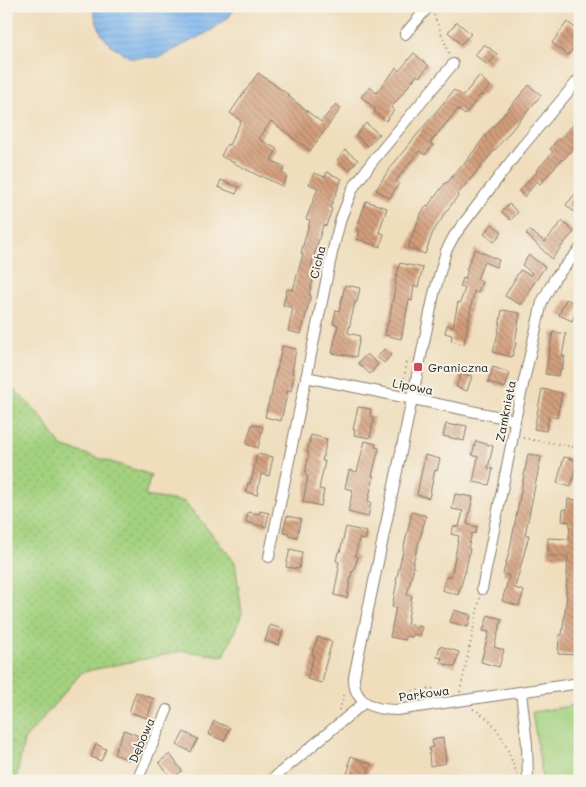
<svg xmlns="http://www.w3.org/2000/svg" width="586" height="787" font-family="Mali,sans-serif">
	<defs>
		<pattern id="green-dots" width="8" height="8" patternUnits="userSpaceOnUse" patternTransform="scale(1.25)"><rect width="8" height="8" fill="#a3d17f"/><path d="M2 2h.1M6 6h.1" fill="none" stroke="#8cb36d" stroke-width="1.8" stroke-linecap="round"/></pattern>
		<pattern id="water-rules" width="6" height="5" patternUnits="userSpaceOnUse" patternTransform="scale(1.25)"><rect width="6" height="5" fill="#7eb6ee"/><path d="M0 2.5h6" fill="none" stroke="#6c9ccc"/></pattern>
		<pattern id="building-back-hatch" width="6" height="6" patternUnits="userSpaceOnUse" patternTransform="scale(1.25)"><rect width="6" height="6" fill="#d39e7c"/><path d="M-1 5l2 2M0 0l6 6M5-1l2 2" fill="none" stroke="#aa8065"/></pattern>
	</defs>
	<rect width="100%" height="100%" fill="#f7f3e8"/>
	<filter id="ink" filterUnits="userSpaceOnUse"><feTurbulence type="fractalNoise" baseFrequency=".02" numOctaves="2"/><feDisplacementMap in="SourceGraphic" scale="10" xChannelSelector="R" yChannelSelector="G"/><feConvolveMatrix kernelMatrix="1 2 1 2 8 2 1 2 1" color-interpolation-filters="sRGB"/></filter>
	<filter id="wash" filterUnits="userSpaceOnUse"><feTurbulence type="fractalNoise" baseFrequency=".0096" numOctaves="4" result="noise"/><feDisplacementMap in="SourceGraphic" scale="20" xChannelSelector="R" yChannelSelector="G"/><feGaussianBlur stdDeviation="1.12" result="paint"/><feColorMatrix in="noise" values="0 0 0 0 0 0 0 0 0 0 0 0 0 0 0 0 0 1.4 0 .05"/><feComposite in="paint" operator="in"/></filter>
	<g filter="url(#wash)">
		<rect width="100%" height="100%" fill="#efddbc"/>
		<path fill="url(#green-dots)" stroke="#60764e" d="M8 383 40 415 61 446 151 475 145 496 185 502 235 562 242 614 224 656 183 651 82 672 24 740 16 781H6V385Z"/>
		<path fill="#a3d17f" stroke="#60764e" d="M577 705 580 725V781H543L532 712Z"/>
		<path fill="url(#water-rules)" stroke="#4d6985" d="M92 6H236L229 17 212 30 160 57 131 58 111 45 102 35 97 23Z"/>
		<g id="blocks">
			<path fill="url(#building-back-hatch)" d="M457 22 471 34 461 44 448 32Z
				M567 22 580 31V40L568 55 552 43Z
				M484 44 497 54 488 65 475 55Z
				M414 53 429 66 419 77 417 75 391 108 394 110 386 121 374 112 376 109 361 97 370 87 376 93 396 68 399 71Z
				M258 73 289 95 288 96 321 122 336 104 341 108 310 151 271 121 259 139 277 149 271 160 285 167 282 173 287 176 282 186 261 176V177L221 156 227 144 229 145 241 121 230 113Z
				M479 76 490 86 482 96 480 95 465 115 458 109 430 143 433 145 425 155 419 151 396 181 399 183 390 198 376 190 386 174 402 153 454 90 463 96Z
				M529 85 541 95 457 195 458 196 442 217H443L433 232 425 254 408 248 420 215 427 205 428 206 446 182 447 183 461 166 462 167 485 136Z
				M580 117V140L563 160 562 159 540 184 537 181 524 197 519 191 537 172 536 171 553 152 550 149 558 139 560 140Z
				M366 123 379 134 368 146 356 135Z
				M345 150 358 160 349 170 337 160Z
				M327 172 342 179 330 208 332 209 326 226 323 225 311 267 316 268 309 295H311L301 334 288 331 293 308 283 305 287 289 293 290 303 254 301 253 310 220 306 219 318 188 309 184 314 173 325 177Z
				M221 180 239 187 236 194 218 187Z
				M575 194 580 198V217L566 205Z
				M366 201 387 208 379 232 384 234 380 247 357 239 360 231 356 230Z
				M509 204 518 212 511 220 502 212Z
				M562 221 574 232 565 242 552 259 526 234 529 230 545 242Z
				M492 224 502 232 494 242 484 234Z
				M475 249 499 260 496 267 484 262 477 279 482 281 478 293 474 291 464 344 451 341 452 335 445 333 447 325 453 327 458 302 460 303 465 288 460 287 463 278 465 279 468 270H466Z
				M529 255 545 267 528 292H529L521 305 505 296 520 270 530 275 532 273 522 265Z
				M400 263 423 268 418 287 414 286 412 301 409 300 401 339 385 335 388 321H389L396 282H395Z
				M345 285 360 288 357 302H355L348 333 360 336 356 357 332 353 338 325 333 324 336 310 339 311Z
				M566 299 579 305 572 321 559 315Z
				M502 310 520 313 515 343H516L512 357 493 352 498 333Z
				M553 332 566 334 562 356H565L562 369H560L558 376 545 374Z
				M282 346 296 349 292 373 294 374 291 391 288 390 281 421 265 417 270 397H271L276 370 277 371Z
				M384 349 391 355 384 363 377 357Z
				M367 354 378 364 370 374 358 363Z
				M493 367 510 373 505 388 488 382Z
				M461 373 472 376 467 391 456 387Z
				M542 389 562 393 557 418 549 416 546 431 534 429Z
				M358 407 371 409 370 416 374 417 370 438 354 435 355 430H353Z
				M252 424 263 427 258 448 246 444Z
				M446 424 457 426V424L467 426 464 441 443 436Z
				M311 435 327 439 322 461H325L319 489 324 490 321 506 303 502 308 476 305 475 309 452H307Z
				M365 441 376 444 375 447 379 448 372 476H374L368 501 371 502 368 517 348 512 353 490 345 488 349 470 357 472Z
				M476 441 493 446 488 468 493 469 489 485 473 482 478 457 472 455Z
				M257 454 273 457 269 476 261 474 257 495 246 492 248 483 250 484 251 479H252Z
				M528 454 541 457 525 535H529L515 588 524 591 519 606 502 601 509 576 503 574 510 549Z
				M425 455 440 459 437 471 435 470 429 498 417 495Z
				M564 457 577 460 571 487 557 483Z
				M455 494 473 497 467 524 477 527 475 534 472 533 468 548 470 549 466 569 458 595 442 590 447 576 451 577 459 536 451 534 454 526 459 527 463 511 452 509Z
				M568 499 580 500V655L558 654 559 635H562L567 595H566L568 556H548V538L569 539 570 522 562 521 563 509 567 510Z
				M260 511 269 513 266 527 246 522 248 512 259 514Z
				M412 512 426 516 412 567H414L407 595 412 596 407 624 422 627 420 636 413 634 412 637 406 636 405 640 390 637 396 607H392L397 581H396Z
				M287 516 301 519 297 537 288 535 289 533 283 531Z
				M346 527 367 532 365 540 359 539 355 556 358 557 353 572 352 571 347 598 334 595 339 568 338 567 339 562 336 561 338 552H340Z
				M290 549 302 552 299 569 286 567Z
				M454 610 471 615 468 627 450 622Z
				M488 615 502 619 494 647 504 650 499 667 481 662 489 632 483 631Z
				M270 625 283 629 279 645 265 641Z
				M318 637 332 642 324 670H325L322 683 307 679 314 654 312 653Z
				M440 646 459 652 455 667 441 663 442 658 437 657Z
				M136 692 154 699 147 718 129 712Z
				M214 721 230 728 224 741 208 734Z
				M124 730 139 736 129 760 114 754Z
				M184 732 198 739 191 752 177 745Z
				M443 738 446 761H445L446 763 430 766 429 753H430L429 748 433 747 432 740Z
				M96 744 106 749 101 761 91 757Z
				M170 754 182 771 172 779 159 762Z
				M351 756 371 764 366 778 361 776 360 780 347 774 350 765H348Z"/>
		</g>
	</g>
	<g filter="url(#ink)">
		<use href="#blocks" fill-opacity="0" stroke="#867c6c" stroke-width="1"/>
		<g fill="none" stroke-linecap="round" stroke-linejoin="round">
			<defs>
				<path id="minor" d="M405 34 429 6
					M580 78 521 148 454 236 446 251 434 294 354 677C353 703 374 710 397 710L580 683
					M306 377 515 420
					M269 557 332 253 341 218 353 188 372 162 453 64
					M482 589 513 436 515 420 542 302 555 278 580 249
					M521 692 527 744 528 781
					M137 781 167 710
					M270 781 365 702"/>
			</defs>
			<use href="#minor" stroke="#867c6c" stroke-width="12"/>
			<path stroke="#867c6c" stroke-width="2" stroke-dasharray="1 4" stroke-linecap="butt" d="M434 15 450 55
				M402 388 407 363 410 359
				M523 438 580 448
				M460 692 480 598
				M400 698 406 696 411 691 432 688 437 692 442 693
				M473 709C479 712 484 716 489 720 504 735 510 757 518 776
				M339 710 342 702 345 691"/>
			<use href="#minor" stroke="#fff" stroke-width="10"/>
		</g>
	</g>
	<rect fill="#d1495b" stroke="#f7f3e8" stroke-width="2" x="413" y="362" width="10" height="10" rx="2.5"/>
	<g text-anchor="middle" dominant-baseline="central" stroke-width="4" stroke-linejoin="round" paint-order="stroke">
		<g font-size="12" fill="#1c1c1c" stroke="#f7f3e8">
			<text transform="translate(317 262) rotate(-77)">Cicha</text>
			<text transform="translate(413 386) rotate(11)">Lipowa</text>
			<text transform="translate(505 411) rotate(-79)">Zamknięta</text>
			<text transform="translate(424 693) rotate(-8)">Parkowa</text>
			<text transform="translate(141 740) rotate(-67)">Dębowa</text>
		</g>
		<g font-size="12" fill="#1c1c1c" stroke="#f7f3e8" text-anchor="start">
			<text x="428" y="367">Graniczna</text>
		</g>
	</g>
	<rect width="586" height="787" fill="none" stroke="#f7f3e8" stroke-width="25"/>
</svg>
